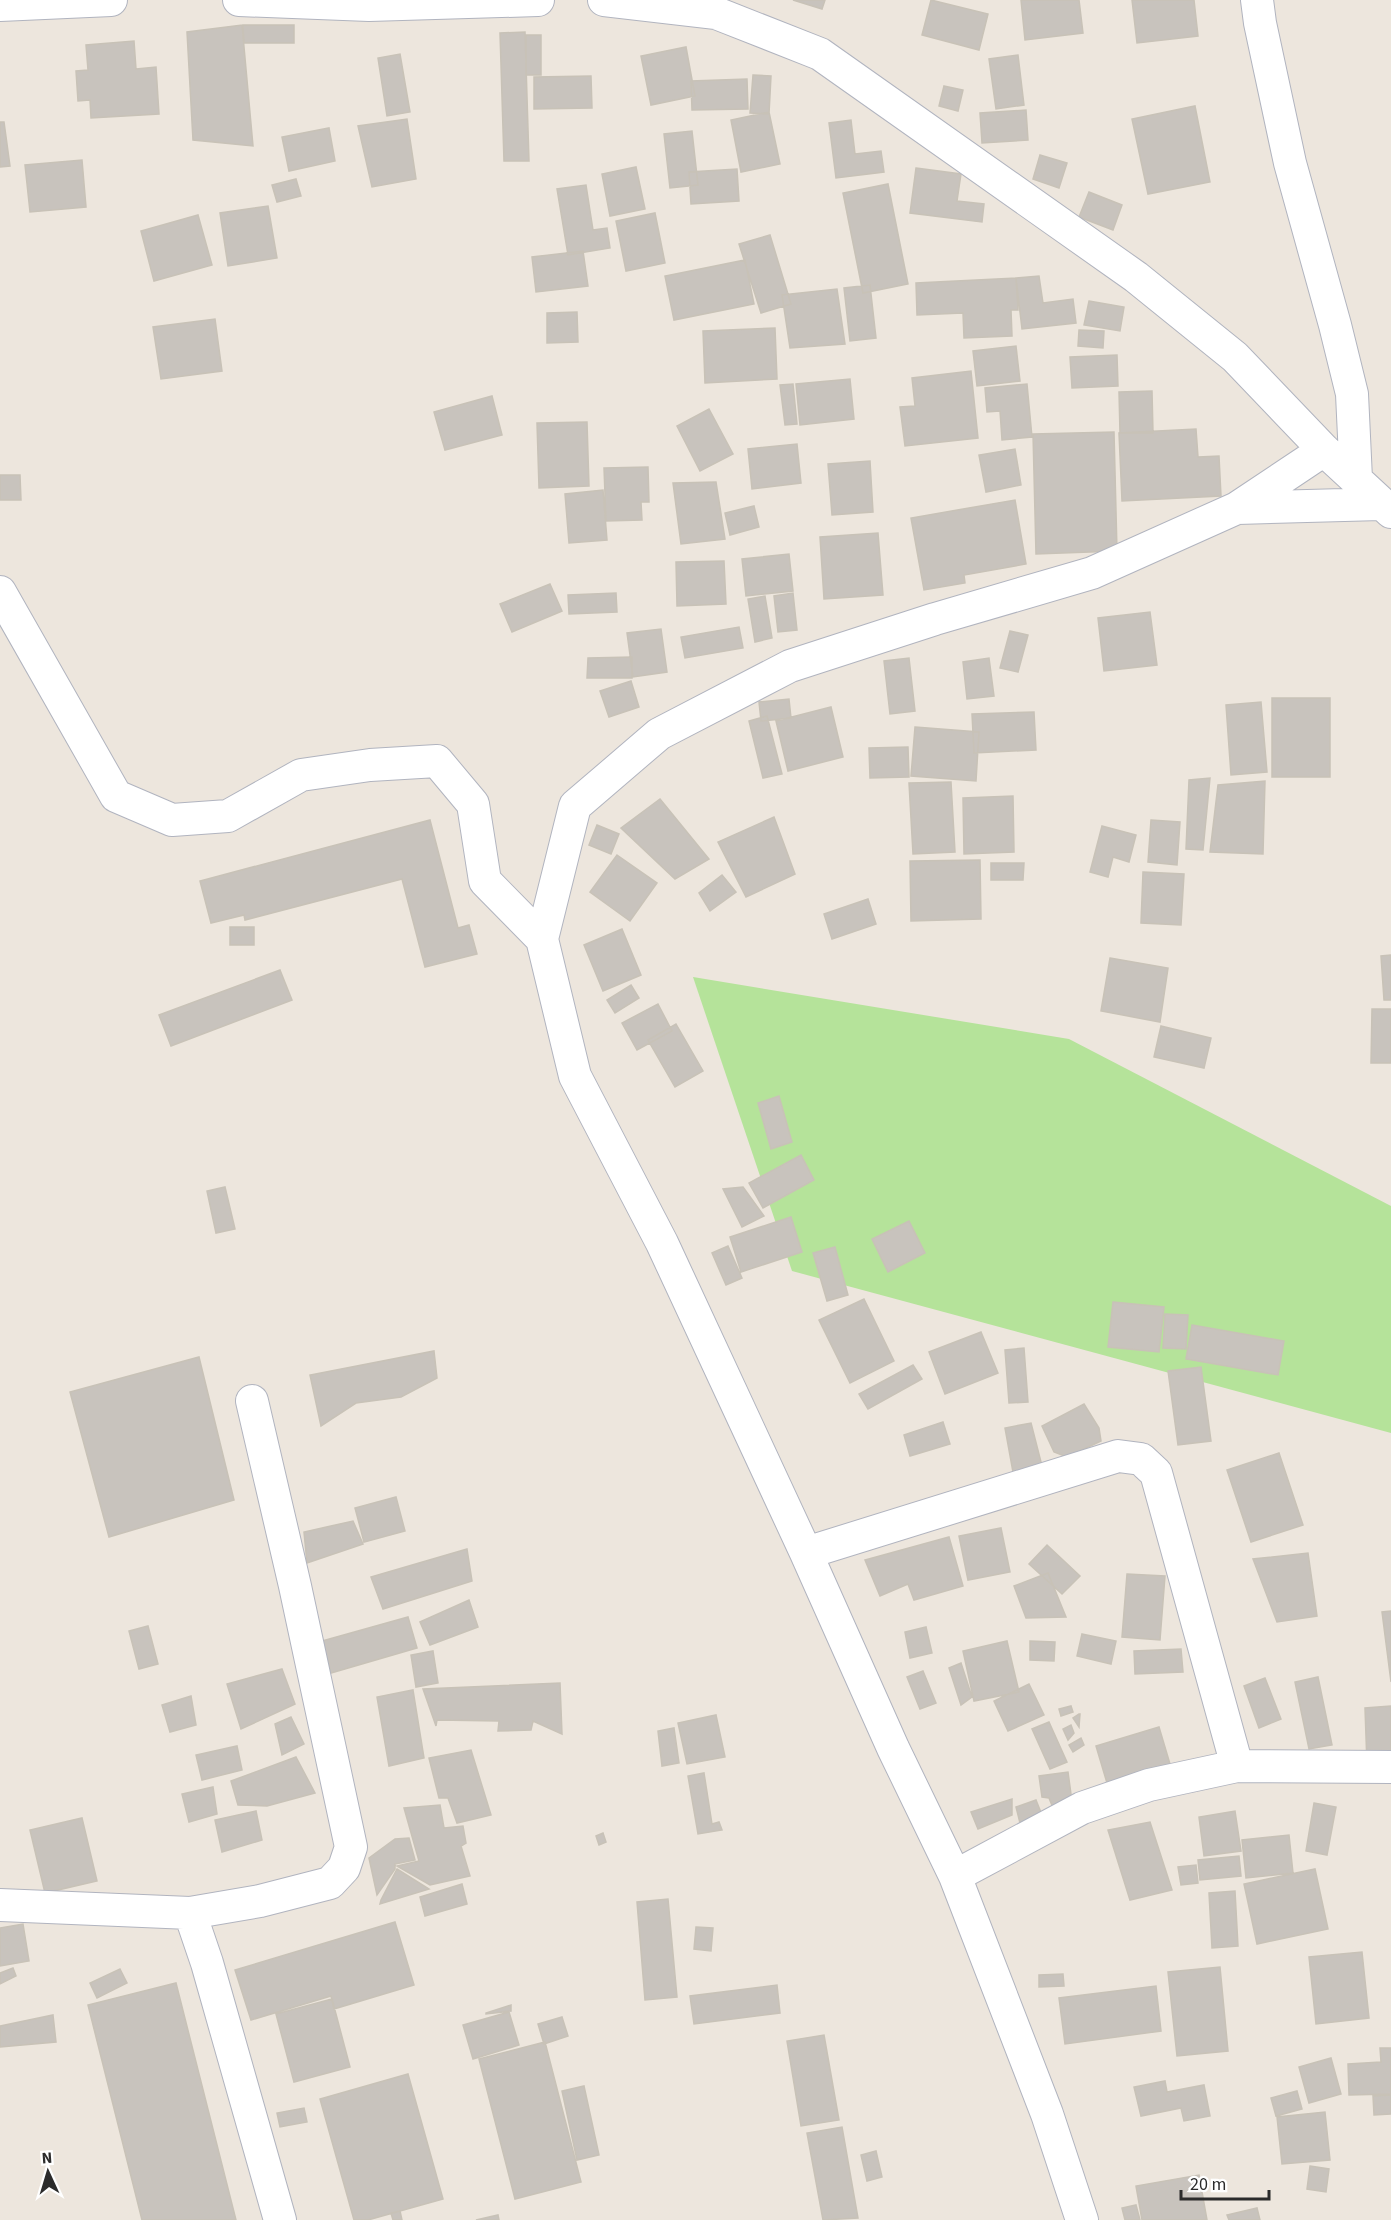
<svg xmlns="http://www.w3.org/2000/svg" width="1391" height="2220" font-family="'Source Sans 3',sans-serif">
	<rect width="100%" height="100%" fill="#ede6dd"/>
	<path fill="#b5e39a" d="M693 977 1069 1039 1391 1206V1433L792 1271Z"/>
	<path fill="#c8c3bd" stroke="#c8c2b7" stroke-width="1.5" d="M793 0H825L822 9Z
		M931 0 988 14 979 50 922 35Z
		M1021 0H1079L1083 33 1025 40Z
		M1132 0H1194L1198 36 1137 43Z
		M242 25 253 146 193 140 187 32Z
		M243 25H294V43H244Z
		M525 32 529 161H504L500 33Z
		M526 35H541V75H526Z
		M134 41 136 69 156 67 159 114 91 118 90 100 78 101 76 71 88 70 86 45Z
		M686 47 695 96 651 105 641 56Z
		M400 54 410 112 387 116 378 58Z
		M1018 55 1024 105 996 109 989 59Z
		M753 75 771 76 769 114 750 113Z
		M591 76 592 108 534 109V77Z
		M747 79 748 109 692 110 691 81Z
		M944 86 963 90 958 111 939 106Z
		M1195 106 1210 182 1148 194 1132 119Z
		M1026 110 1028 140 982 143 980 113Z
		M769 112 780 164 741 172 731 120Z
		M407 119 416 179 372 187 358 126Z
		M851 120 855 154 881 151 884 172 836 178 829 123Z
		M0 122H4L10 166 0 167Z
		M329 128 335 161 289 171 282 137Z
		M692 131 698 185 670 188 664 134Z
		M1040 155 1067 163 1059 188 1033 179Z
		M82 160 86 207 30 212 25 165Z
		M636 167 645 209 610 216 602 174Z
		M916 168 961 174 957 201 984 204 982 222 910 213Z
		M737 169 739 201 691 204 689 172Z
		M296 179 301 196 277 202 272 185Z
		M888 184 908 284 863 293 843 193Z
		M586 185 593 230 607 228 610 248 568 255 557 189Z
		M1089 192 1122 205 1113 230 1079 217Z
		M268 206 277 258 228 266 220 213Z
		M655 213 665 263 626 271 616 221Z
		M198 215 212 265 154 281 141 231Z
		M770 235 791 304 761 313 739 244Z
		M583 251 588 286 536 292 532 257Z
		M745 260 754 304 674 320 665 276Z
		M1039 276 1043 303 1073 299 1076 323 1022 329 1016 278Z
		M1016 278 1018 310H1011L1012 336 964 338 963 313 917 315 916 283Z
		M870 285 876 338 850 341 844 288Z
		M837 289 845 344 790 348 782 295Z
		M1089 301 1124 307 1120 331 1084 325Z
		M577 312 578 342 547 343V313Z
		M215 319 222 371 161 379 153 327Z
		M775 328 777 379 705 383 703 331Z
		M1079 330 1104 331 1103 348 1078 346Z
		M1016 346 1020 381 977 386 973 351Z
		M1117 355 1118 386 1072 388 1070 357Z
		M971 371 978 438 905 446 900 407 915 406 912 378Z
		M850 379 854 419 800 425 796 384Z
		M793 384 797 424 785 425 780 385Z
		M1027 384 1032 437 1002 440 1000 411 987 412 985 388Z
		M1152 391 1153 433H1120L1119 392Z
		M492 396 502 435 445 450 434 412Z
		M709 409 733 454 700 471 677 426Z
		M587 422 589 486 539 488 537 423Z
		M1196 429 1198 457 1219 456 1221 496 1122 501 1119 433Z
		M1114 432 1117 551 1036 554 1033 434Z
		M797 444 801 483 752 489 748 449Z
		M1015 449 1021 485 986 492 979 455Z
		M870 461 873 512 832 515 828 464Z
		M648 467 649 502H641L642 520 606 521 604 468Z
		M0 475H20L21 500H0Z
		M716 482 725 539 681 544 673 483Z
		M603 490 607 540 569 543 565 494Z
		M1015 500 1026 564 964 575 965 583 924 590 911 518Z
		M754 506 759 527 730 535 725 513Z
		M878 533 883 595 824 599 820 537Z
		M789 554 793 591 746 596 742 559Z
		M724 561 726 604 677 606 676 562Z
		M550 584 562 611 512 632 500 604Z
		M616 593 617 612 569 614 568 595Z
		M793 593 797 630 778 632 774 596Z
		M765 596 772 638 755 642 748 599Z
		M1150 612 1157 665 1104 671 1098 618Z
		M739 627 743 648 685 658 681 637Z
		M661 629 667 672 633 677 627 633Z
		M1010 631 1028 635 1018 672 1000 668Z
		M632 657V678H587L588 658Z
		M909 658 915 711 890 714 884 661Z
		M989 658 994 696 967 699 963 662Z
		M631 681 639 707 609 717 600 691Z
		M1272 698H1330V777H1272Z
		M789 699 791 718 761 721 759 702Z
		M1261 702 1267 772 1231 775 1226 705Z
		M831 707 843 757 788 771 776 721Z
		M1034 712 1036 750 974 753 972 714Z
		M767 716 782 774 763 778 749 721Z
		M915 727 979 732 976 781 911 776Z
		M908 747 909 777 870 778 869 748Z
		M1210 778 1203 850 1186 849 1189 780Z
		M1265 781 1263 854 1210 852 1218 785Z
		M951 782 955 852 913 854 909 783Z
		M1013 796 1014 852 964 854 963 798Z
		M660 799 709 859 675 879 621 828Z
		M774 817 795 874 746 897 718 842Z
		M430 820 458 928 469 925 477 954 425 967 402 879 245 920 244 915 211 923 200 881Z
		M1151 820 1180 822 1177 865 1148 862Z
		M597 825 619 834 611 854 589 845Z
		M1102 826 1136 835 1129 862 1113 857 1108 877 1090 872Z
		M617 855 657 883 630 921 590 892Z
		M980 860 981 919 911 921 910 861Z
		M991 863H1024L1023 880H991Z
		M1143 872 1184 874 1181 925 1141 923Z
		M722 875 736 892 710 911 699 893Z
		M868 899 876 924 832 939 824 914Z
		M230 927H254V945H230Z
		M622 929 641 975 603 991 584 945Z
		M1391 955V1000H1384L1381 956Z
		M1110 958 1168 968 1160 1022 1101 1011Z
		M280 970 292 1000 171 1046 159 1015Z
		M631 985 639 998 615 1013 607 1000Z
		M658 1004 672 1031 637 1050 622 1023Z
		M1372 1009H1391V1063H1371Z
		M676 1024 703 1071 675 1087 648 1040Z
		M1161 1026 1211 1038 1204 1068 1154 1057Z
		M779 1096 792 1142 771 1149 758 1103Z
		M801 1155 814 1180 763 1208 749 1183Z
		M225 1187 235 1229 216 1233 207 1191Z
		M743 1187 764 1216 742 1227 723 1189Z
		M791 1217 802 1252 741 1272 730 1237Z
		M909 1221 925 1253 888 1272 872 1239Z
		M728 1246 742 1278 726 1285 712 1253Z
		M835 1247 848 1295 827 1301 813 1253Z
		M864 1299 894 1361 850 1383 819 1320Z
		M1113 1302 1164 1307 1159 1352 1108 1347Z
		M1165 1314 1188 1315 1186 1349 1163 1348Z
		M1192 1325 1284 1341 1278 1375 1186 1359Z
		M981 1332 998 1373 945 1394 929 1352Z
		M1024 1348 1028 1402 1009 1403 1005 1350Z
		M434 1351 437 1378 401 1397 356 1403 321 1426 310 1375Z
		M199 1357 234 1500 109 1537 70 1392Z
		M913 1365 922 1379 868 1409 859 1394Z
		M1201 1367 1211 1441 1178 1445 1168 1371Z
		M1084 1404 1099 1428 1101 1441 1067 1457 1054 1452 1042 1426Z
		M943 1422 950 1444 910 1456 904 1435Z
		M1031 1423 1042 1466 1013 1472 1005 1428Z
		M1279 1453 1303 1525 1251 1542 1227 1470Z
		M396 1497 405 1531 364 1542 355 1508Z
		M353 1521 363 1544 307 1563 304 1532Z
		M1001 1528 1010 1572 968 1580 959 1536Z
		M949 1537 963 1586 914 1600 908 1584 880 1596 865 1560Z
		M1047 1545 1080 1576 1062 1594 1029 1564Z
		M467 1549 472 1581 383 1609 371 1577Z
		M1308 1553 1317 1616 1277 1622 1253 1559Z
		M1048 1573 1066 1617 1026 1618 1014 1586Z
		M1127 1574 1165 1576 1160 1640 1122 1637Z
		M469 1600 478 1627 430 1645 420 1622Z
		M1391 1611V1682L1382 1612Z
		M408 1617 417 1648 331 1673 322 1641Z
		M148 1626 158 1664 139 1669 129 1631Z
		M926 1627 932 1653 910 1658 905 1632Z
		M1082 1634 1116 1641 1111 1664 1077 1656Z
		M1007 1641 1019 1692 974 1701 963 1651Z
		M1030 1641 1055 1642 1054 1661 1030 1660Z
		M1181 1649 1183 1672 1135 1674 1134 1651Z
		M433 1651 438 1683 416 1687 411 1655Z
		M961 1663 972 1697 961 1705 949 1668Z
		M282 1669 295 1704 241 1729 227 1684Z
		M923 1671 936 1703 920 1709 907 1677Z
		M1318 1677 1332 1745 1309 1749 1295 1682Z
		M1265 1678 1281 1719 1259 1728 1244 1686Z
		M560 1683 562 1734 533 1721 531 1730 498 1731 499 1721 437 1720 436 1726 423 1689Z
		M1029 1684 1044 1715 1008 1731 994 1701Z
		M413 1690 424 1758 389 1766 377 1697Z
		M191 1696 196 1725 170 1732 162 1705Z
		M1071 1706 1073 1712 1061 1716 1059 1709Z
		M1391 1706V1763L1367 1765 1365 1708Z
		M1079 1714H1080L1079 1727 1073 1718Z
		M716 1715 725 1757 687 1764 678 1723Z
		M291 1717 304 1744 282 1755 275 1724Z
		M1049 1722 1067 1762 1050 1769 1032 1729Z
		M1071 1725 1074 1733 1068 1740 1063 1729Z
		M1159 1727 1170 1764 1107 1783 1096 1746Z
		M674 1728 679 1763 662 1766 658 1731Z
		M1081 1738 1084 1745 1073 1752 1069 1745Z
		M237 1746 242 1770 202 1780 196 1755Z
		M471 1750 491 1815 457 1823 448 1798H439L429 1758Z
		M296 1757 315 1793 267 1806 238 1805 231 1781Z
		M1068 1772 1073 1809 1055 1813 1049 1798 1042 1797 1039 1776Z
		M704 1773 712 1824 719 1822 722 1830 698 1834 688 1776Z
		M213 1787 217 1814 189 1822 182 1794Z
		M1012 1799V1815L978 1829 971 1812Z
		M1036 1800 1042 1815 1020 1823 1016 1807Z
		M1314 1803 1336 1807 1327 1855 1306 1851Z
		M440 1805 444 1828 463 1826 466 1843 461 1846 470 1876 430 1885 397 1866 419 1861 404 1808Z
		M256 1811 262 1840 222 1852 215 1820Z
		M1235 1811 1241 1851 1204 1856 1199 1817Z
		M82 1818 97 1881 45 1893 30 1830Z
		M1150 1822 1172 1890 1130 1900 1108 1830Z
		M603 1833 606 1842 599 1845 596 1836Z
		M1289 1835 1293 1873 1246 1878 1242 1840Z
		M409 1838 415 1860 395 1864V1869L377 1895 369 1858 395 1839Z
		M1239 1856 1241 1876 1200 1880 1198 1860Z
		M1196 1865 1198 1883 1181 1885 1178 1867Z
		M397 1869 429 1889 380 1904 381 1900Z
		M1315 1869 1328 1929 1257 1944 1244 1884Z
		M462 1884 467 1904 425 1916 420 1897Z
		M1235 1891 1238 1946 1212 1948 1209 1893Z
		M668 1899 677 1997 645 2000 637 1902Z
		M395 1922 414 1985 334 2009 331 1996 251 2020 235 1970Z
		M23 1924 29 1961 0 1966V1928Z
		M696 1927 713 1928 711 1951 694 1949Z
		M1362 1952 1369 2018 1316 2024 1309 1957Z
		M1220 1967 1228 2051 1177 2056 1168 1972Z
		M13 1968 16 1976 0 1984V1973Z
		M120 1969 127 1983 97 1998 90 1983Z
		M1063 1974 1064 1986 1039 1987V1975Z
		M176 1983 236 2220H142L88 2005Z
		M777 1985 780 2013 694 2024 690 1996Z
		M1156 1986 1161 2031 1065 2044 1059 1998Z
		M332 1999 350 2067 294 2082 276 2014Z
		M511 2005V2011L486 2014V2013Z
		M509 2012 519 2045 473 2059 463 2025Z
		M53 2015 56 2042 0 2047V2026Z
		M562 2017 568 2036 544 2044 538 2024Z
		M824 2035 839 2120 801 2126 787 2041Z
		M545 2042 581 2182 515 2199 479 2059Z
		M1380 2048H1391V2094L1349 2095 1348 2064 1381 2062Z
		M1331 2058 1341 2094 1309 2103 1299 2067Z
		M408 2074 443 2199 368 2220H354L320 2099Z
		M1165 2081 1167 2092 1204 2085 1210 2116 1184 2121 1181 2108 1141 2116 1134 2087Z
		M584 2086 599 2155 577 2160 562 2091Z
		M1297 2091 1302 2109 1276 2116 1271 2098Z
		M1391 2095V2114L1374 2115 1373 2096Z
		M304 2108 307 2122 280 2127 277 2113Z
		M1325 2112 1330 2160 1282 2164 1277 2117Z
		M842 2127 858 2218 823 2220 807 2133Z
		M876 2151 882 2177 867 2181 861 2155Z
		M1310 2166 1329 2169 1326 2192 1307 2189Z
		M1199 2175 1207 2220H1142L1136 2186Z
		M1136 2205 1140 2220H1125L1122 2208Z
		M1257 2208 1260 2220H1229L1227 2215Z
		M400 2211 402 2220H393L391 2213Z
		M498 2215 499 2220H476Z"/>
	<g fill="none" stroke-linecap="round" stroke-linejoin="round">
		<defs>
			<path id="minor" d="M239 0 369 5 538 0
				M604 0 716 13 820 54 1136 277 1235 357 1324 450 1391 512
				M1257 0 1260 23 1290 163 1335 325 1352 394 1356 479
				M0 5 111 0
				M1237 508 1381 504
				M0 592 116 796 172 820 228 816 301 775 370 765 437 761 473 804 485 881 542 939
				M806 1553 1118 1456 1141 1459 1156 1473 1237 1766
				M955 1876 1082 1808 1149 1785 1237 1766 1391 1767
				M0 1905 190 1913 260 1901 330 1883 344 1868 351 1847 295 1586 252 1401
				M190 1913 207 1963 280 2220
				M1082 2220 1047 2114 955 1876 893 1748 806 1553 662 1243 575 1076 542 939 575 806 659 734 790 666 935 619 1092 573 1237 508 1324 450"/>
		</defs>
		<use href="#minor" stroke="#b1b4bf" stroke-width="34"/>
		<use href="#minor" stroke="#fff" stroke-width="32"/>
	</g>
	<g transform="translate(48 2172) rotate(356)" stroke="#ffffff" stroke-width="4.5" paint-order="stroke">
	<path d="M0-4.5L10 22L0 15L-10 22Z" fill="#2b2b2b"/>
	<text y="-9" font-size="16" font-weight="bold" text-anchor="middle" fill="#2b2b2b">N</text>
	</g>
	<path d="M1181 2190v9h88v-9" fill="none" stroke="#2b2b2b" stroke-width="3"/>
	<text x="1190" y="2190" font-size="18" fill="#2b2b2b" stroke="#ffffff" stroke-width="4.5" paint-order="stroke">20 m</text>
</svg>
